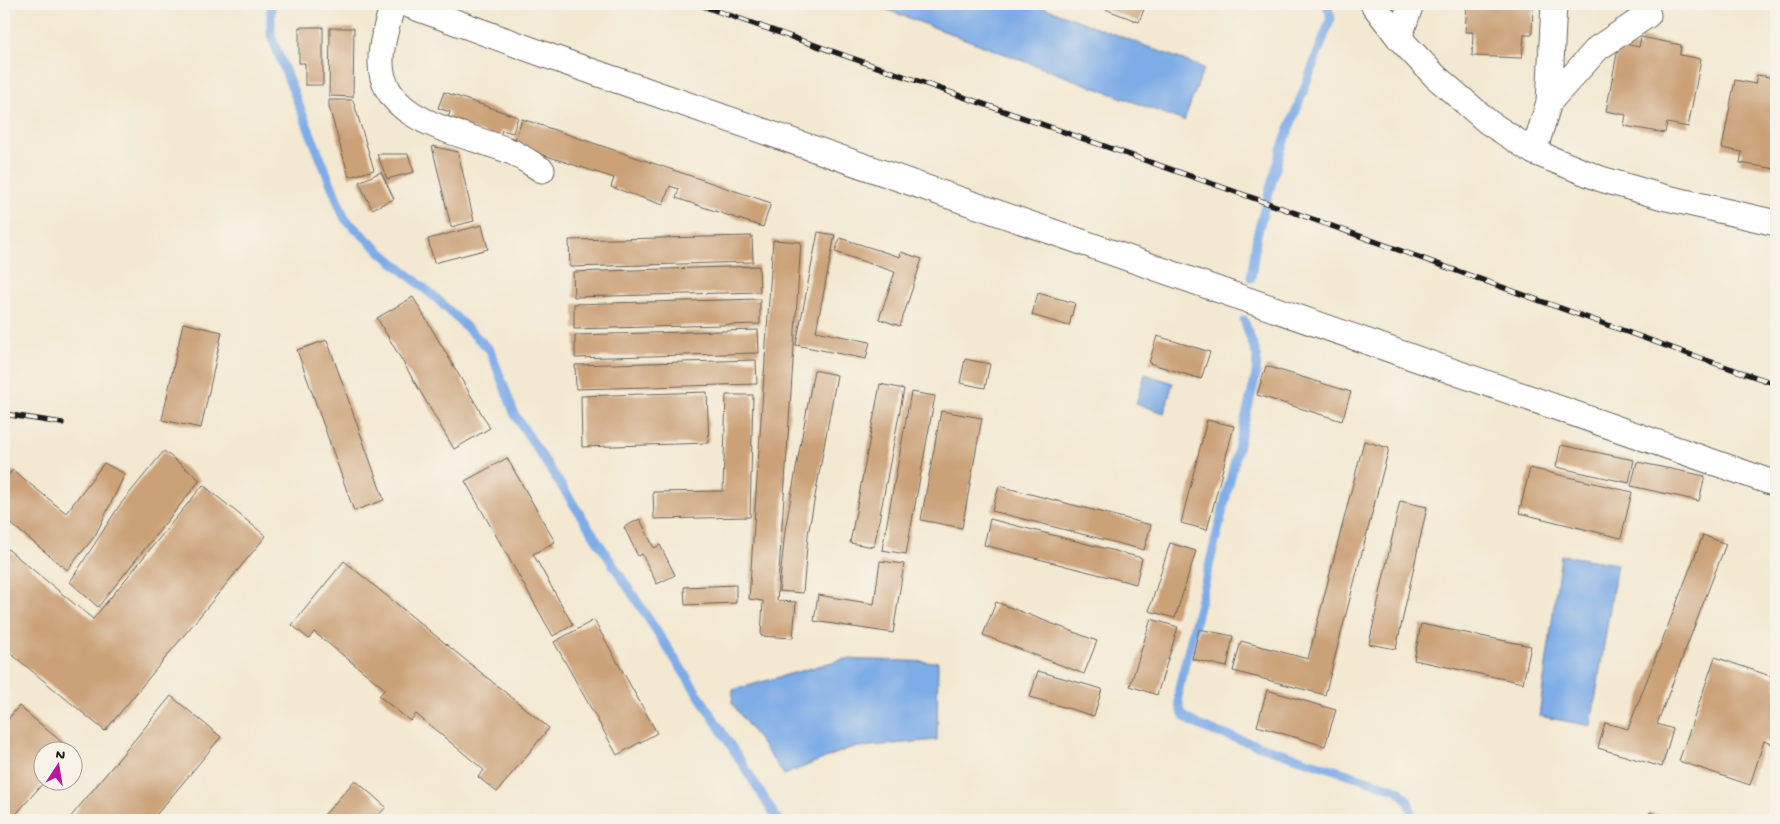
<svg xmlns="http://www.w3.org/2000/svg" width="1780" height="824" font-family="'Gochi Hand',sans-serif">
	<rect width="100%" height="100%" fill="#f7f3e8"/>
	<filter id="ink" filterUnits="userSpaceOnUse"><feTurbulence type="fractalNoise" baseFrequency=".02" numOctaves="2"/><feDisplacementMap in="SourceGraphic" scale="10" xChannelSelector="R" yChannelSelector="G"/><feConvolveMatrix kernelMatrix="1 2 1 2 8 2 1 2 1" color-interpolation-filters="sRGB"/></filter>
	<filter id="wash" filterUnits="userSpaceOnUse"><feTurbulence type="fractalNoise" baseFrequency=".0096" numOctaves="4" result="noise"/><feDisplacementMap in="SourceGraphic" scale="20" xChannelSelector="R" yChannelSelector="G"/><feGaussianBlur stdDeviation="1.12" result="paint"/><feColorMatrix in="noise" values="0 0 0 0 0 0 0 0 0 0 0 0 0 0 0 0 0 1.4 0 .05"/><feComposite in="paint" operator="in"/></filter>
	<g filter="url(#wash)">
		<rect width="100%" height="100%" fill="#f3e8d1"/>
		<path fill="#7dace7" stroke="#4c6482" d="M874 4H1035L1204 68 1184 121 874 5Z
			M1145 374 1173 383 1164 413 1136 404Z
			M1561 555 1617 564 1591 726 1539 716Z
			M843 659 938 662 937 740 850 748 784 775 732 703 733 690Z"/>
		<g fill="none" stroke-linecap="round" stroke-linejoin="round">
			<path stroke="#7dace7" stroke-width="9" d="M271 4V36L345 219 381 252 437 299 490 350 515 415 705 705 778 820
				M1251 278 1257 235 1281 150 1331 18 1327 4
				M1244 320 1257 356 1256 375 1179 688C1176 719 1187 720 1213 731L1398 790 1408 801 1414 820"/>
		</g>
		<g id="blocks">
			<path fill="#cba178" d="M1092 4H1146L1139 22Z
				M1467 4H1533L1532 35H1524L1522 58 1472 56 1473 32H1465Z
				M299 27H323V85H305V63H299Z
				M330 28H354L353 97 329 96Z
				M1641 37 1681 45 1680 55 1701 59 1688 127 1667 123 1665 133 1624 126 1626 115 1606 111 1619 43 1639 47Z
				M1757 75 1776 78V169L1740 163 1742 152 1722 148 1735 80 1755 84Z
				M444 92 518 117 513 133 502 130 499 138 447 121 450 112 438 108Z
				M329 100H353L374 170 349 177 329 107Z
				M522 119 771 203 763 227 676 198 679 189 670 186 663 205 611 187 614 178 513 145Z
				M432 146 458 152 474 221 451 227Z
				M377 154H408L414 172 387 179Z
				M381 172 394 199 372 209 359 182Z
				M482 225 488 249 434 263 428 239Z
				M818 232 835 235 816 331 870 342 866 359 796 345Z
				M752 236 753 262 570 267 569 240Z
				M840 238 900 257 901 252 922 259 900 326 879 319 895 272 835 252Z
				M773 240 801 242 777 601 796 602 793 638 761 636 763 601 749 599Z
				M759 266 760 292 574 297 573 272Z
				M1038 293 1075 303 1069 326 1032 315Z
				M413 297 490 428 454 449 377 318Z
				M760 299V324L574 329V304Z
				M183 323 222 332 201 428 162 420Z
				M758 330 759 353 575 358V335Z
				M1157 336 1210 352 1201 379 1149 363Z
				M327 340 384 500 354 511 297 350Z
				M965 359 990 364 985 388 960 383Z
				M756 360 757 384 576 389 575 365Z
				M1266 366 1351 392 1342 421 1257 395Z
				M814 370 837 375 808 535 803 593 779 591 785 530Z
				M880 384 904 389 874 547 850 543Z
				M707 392 709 443 582 447 581 396Z
				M911 392 935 396 906 554 882 550Z
				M726 395H753L750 517 654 519 653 492 723 491Z
				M941 411 982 418 962 528 921 520Z
				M1207 420 1234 426 1207 530 1181 523Z
				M1364 441 1389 448 1325 695 1233 671 1241 641 1308 659Z
				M1561 445 1634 460 1629 483 1556 467Z
				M164 451 200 480 98 607 70 582 119 506Z
				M507 458 555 542 533 554 573 625 553 636 465 481Z
				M1637 462 1705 476 1699 501 1631 486Z
				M104 463 125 474 95 536 67 570 4 518V481L13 470 66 513Z
				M1530 468 1632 492 1621 538 1519 513Z
				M203 485 266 536 105 731 4 648V546L93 619Z
				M999 486 1151 525 1144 550 992 511Z
				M1400 501 1427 507 1396 649 1369 644Z
				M640 519 654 548 660 545 675 575 657 584 642 554 638 556 624 527Z
				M990 519 1142 558 1136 584 984 545Z
				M1703 535 1726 544 1657 724 1673 729 1662 767 1598 748 1605 723 1628 729Z
				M1170 543 1196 551 1175 618 1149 611Z
				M344 561 549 728 497 792 478 777 484 770 416 714 410 721 379 696 385 689 314 632 309 639 292 625Z
				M880 561 904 564 893 633 814 621 818 595 874 604Z
				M736 585V603L685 605 684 587Z
				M996 602 1097 641 1084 674 983 635Z
				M1151 619 1178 627 1157 695 1130 686Z
				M594 620 657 733 617 755 554 642Z
				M1421 624 1531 646 1523 683 1414 660Z
				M1199 629 1233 636 1227 667 1192 659Z
				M1715 657 1776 678V745L1764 741 1750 785 1679 761Z
				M1038 671 1102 689 1094 716 1030 697Z
				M1267 690 1336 710 1325 746 1257 726Z
				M171 696 221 737 152 820H68Z
				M19 706 71 750 70 752H42V782H44L11 820H4V724Z
				M355 780 386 807 374 820H320Z
				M1650 812 1668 818 1667 820H1647Z"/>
		</g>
	</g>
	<g filter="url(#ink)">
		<use href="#blocks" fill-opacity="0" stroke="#67635b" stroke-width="1"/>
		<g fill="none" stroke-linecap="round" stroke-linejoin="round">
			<defs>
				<path id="street" d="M393 4C388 22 381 41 381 60 379 124 468 133 512 152 522 157 532 164 542 170
					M406 4 562 61 1776 484
					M1373 4 1399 38 1435 76 1488 122 1534 152 1601 179 1663 197 1776 223
					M1399 38 1411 4
					M1549 102 1598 48 1648 15
					M1534 152 1549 102 1554 4"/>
			</defs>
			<use href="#street" stroke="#67635b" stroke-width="27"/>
			<use href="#street" stroke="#fff" stroke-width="25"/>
			<defs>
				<path id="rail" d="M697 4 1276 206 1697 357 1776 384
					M4 414 62 423"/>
			</defs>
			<use href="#rail" stroke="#1c1c1c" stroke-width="5.5"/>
			<use href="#rail" stroke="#f7f3e8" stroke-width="4" stroke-dasharray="11" stroke-linecap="butt"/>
		</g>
	</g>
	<rect width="1780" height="824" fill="none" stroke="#f7f3e8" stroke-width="20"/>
	<g transform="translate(58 766) rotate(12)"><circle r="24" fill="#f7f3e8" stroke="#9f9d96"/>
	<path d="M0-4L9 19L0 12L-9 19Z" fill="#b5179e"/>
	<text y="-8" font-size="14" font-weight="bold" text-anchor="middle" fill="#1c1c1c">N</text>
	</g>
</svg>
